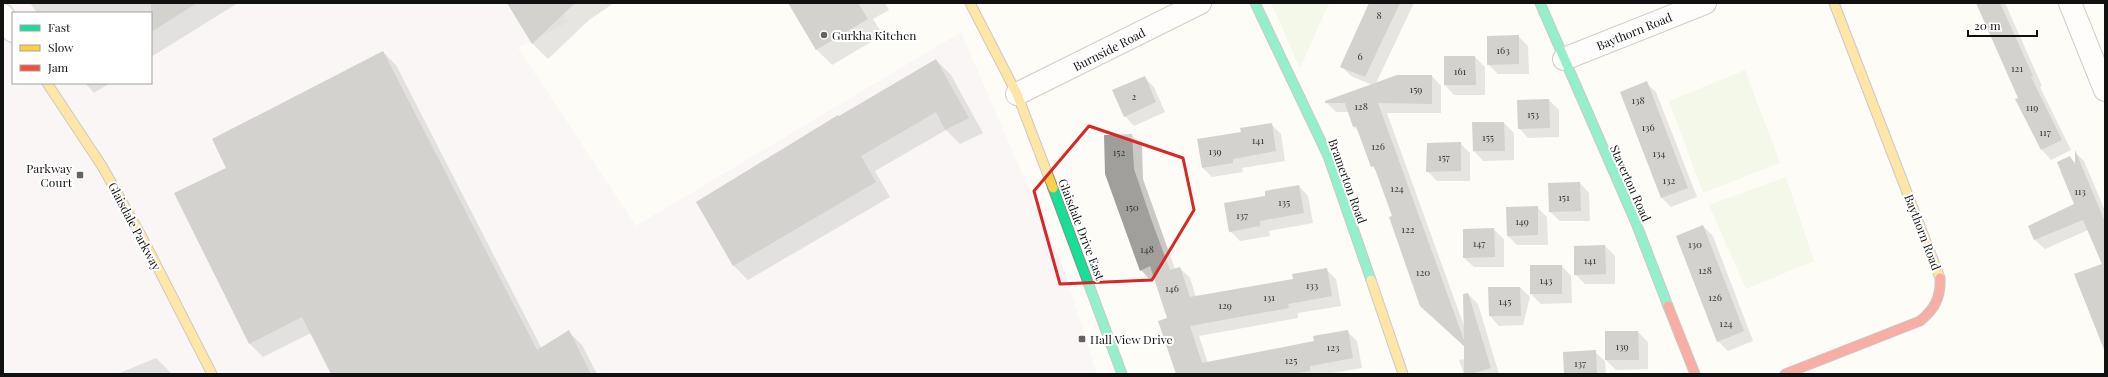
<svg xmlns="http://www.w3.org/2000/svg" width="2108" height="377" font-family="'Playfair Display',serif">
	<rect width="100%" height="100%" fill="#fdfcf7"/>
	<path fill="#f5f0f3" fill-rule="evenodd" d="M3 3H559L557 5 568 22 518 48 636 226 961 32 1064 270 1097 374H3ZM13 13H151V83H13Z"/>
	<path fill="#e7f3d7" d="M1271 3H1329L1300 68Z
		M1745 70 1780 163 1703 193 1669 101Z
		M1786 177 1814 261 1746 289 1709 205Z"/>
	<path fill="#0003" d="M30 3H238L151 57V13H37Z
		M508 3H614L589 20 548 59 532 43Z
		M789 3H885L889 10 873 19 883 35 832 65 816 49Z
		M1370 3H1414L1376 83 1432 76 1441 86V113H1387L1464 326 1468 294 1478 304 1499 374H1464L1459 360 1465 359 1464 346 1431 315 1377 172 1372 166 1359 131 1354 127 1349 112H1336L1326 102 1372 85 1351 76 1341 66Z
		M1977 3H2005L2042 86 2040 87 2071 150 2051 160 2042 150 2017 100 2019 98Z
		M1518 36 1528 46 1529 74H1498L1488 64Z
		M383 52 396 65 542 349 569 332 582 345 597 374H332L311 333 263 357 250 344 228 168Z
		M1475 57 1485 67V95H1454L1445 85Z
		M936 60 951 75 983 133 960 144 946 130 875 171 890 197 748 280 733 265 839 117Z
		M1144 77 1154 87 1165 112 1134 126 1125 116Z
		M85 83H110L94 93Z
		M1646 83 1656 92 1697 197 1671 207 1662 198Z
		M1549 100 1559 110V137L1528 138 1519 128Z
		M1504 123 1514 133V160L1483 161 1474 151Z
		M1271 124 1281 134 1285 161 1242 168 1243 172 1212 177 1203 168Z
		M1132 135 1142 145 1143 179 1175 269 1180 268 1190 278 1196 297 1294 280 1326 269 1336 279 1341 306 1298 313V318L1199 336 1208 363 1315 342 1347 331 1357 341 1362 368 1327 374H1177L1168 319 1155 278 1150 280 1141 270 1106 174Z
		M1460 143 1470 153V181H1437L1427 171Z
		M2076 153 2084 161 2105 211V270L2088 230 2045 249 2035 240 2029 226 2076 205 2070 158 2076 163Z
		M1580 183 1589 193 1590 221H1560L1550 212Z
		M1299 186 1308 196 1313 223 1269 231 1270 236 1240 241 1230 231 1267 197Z
		M1537 207 1547 217 1548 245H1517L1508 236Z
		M1703 226 1713 236 1753 341 1728 351 1718 341Z
		M1494 230 1504 239V267H1474L1464 258Z
		M1605 246 1615 256V284H1585L1575 274Z
		M1562 266 1571 276 1572 303 1541 304 1531 294Z
		M2097 267 2105 276V352L2075 275Z
		M1489 288H1521L1530 297 1523 325 1499 326 1490 316Z
		M1638 332 1648 342V369L1616 370 1606 360Z
		M1595 352 1605 361 1606 374H1565Z
		M156 358 172 374H117Z
		M1522 373H1553L1554 374H1522Z"/>
	<path fill="#a19f9c" d="M151 3H197L151 32Z
		M507 3H575L532 44Z
		M788 3H858L868 19 816 50Z
		M1369 3H1400L1365 77 1340 67Z
		M1976 3H2000L2033 76 2031 77 2062 140 2041 150 2015 99 2018 98Z
		M1519 35V64L1487 65V36Z
		M383 51 537 350 569 330 591 374H331L302 317 249 344 174 193 226 168 212 139Z
		M1444 56H1475L1476 85H1444Z
		M936 59 969 118 945 130 936 112 861 156 876 182 733 266 696 202 838 115 839 116Z
		M1397 75H1432V104L1378 103 1464 340 1463 294 1468 293 1491 368 1471 374H1464V346L1420 306 1389 217 1392 216 1374 166 1371 167 1356 126 1353 127 1345 103H1325V101Z
		M1145 76 1156 102 1124 117 1112 90Z
		M1647 81 1688 188 1661 198 1620 92Z
		M1549 99 1550 128 1518 129 1517 100Z
		M1472 122H1504L1505 151H1473Z
		M1272 123 1276 151 1233 159V163L1202 168 1197 139 1241 132 1240 128Z
		M1132 134 1134 169 1151 219 1170 270 1180 267 1190 297 1293 279 1292 274 1327 268 1332 296 1288 304 1289 308 1190 326 1202 363 1314 341 1313 336 1348 330 1353 358 1310 366V371L1291 374H1176L1158 321 1167 318 1150 266 1140 271 1105 174 1104 135Z
		M1461 142V171L1426 172 1427 143Z
		M2075 150 2105 222 2104 349 2074 274 2102 264 2083 220 2034 240 2028 226 2074 204 2057 162 2070 156 2075 165Z
		M1580 182 1581 211 1549 212 1548 183Z
		M1299 185 1304 213 1260 221V226L1229 232 1224 203 1265 196V191Z
		M1538 206V235L1507 236 1506 207Z
		M1703 225 1744 331 1717 342 1676 236Z
		M1494 228 1495 257 1463 258V229Z
		M1605 245 1606 274 1574 275V246Z
		M1530 265H1562V294H1530Z
		M1488 287H1520L1521 316H1489Z
		M1605 331H1638L1639 360H1605Z
		M1596 350 1597 374H1564L1563 352Z"/>
	<g fill="none" stroke-linecap="round" stroke-linejoin="round">
		<defs>
			<path id="street" d="M2070 3 2105 90
				M3 15 13 31
				M1564 59 1705 3
				M1017 94 1200 3"/>
			<path id="fast" d="M1255 3 1328 156 1371 280
				M1540 3 1636 223 1668 306
				M1053 188 1122 374"/>
			<path id="slow" d="M970 3 1017 94 1053 188
				M1834 3 1940 278
				M47 83 102 166 142 237 212 374
				M1371 280 1403 374"/>
			<path id="jam" d="M1668 306 1695 374
				M1785 374 1920 321C1935 309 1941 297 1940 278"/>
		</defs>
		<use href="#street" stroke="#979795" stroke-width="24"/>
		<use href="#fast" stroke="#8e8d8b" stroke-width="11"/>
		<use href="#slow" stroke="#8e8d8b" stroke-width="11"/>
		<use href="#jam" stroke="#8e8d8b" stroke-width="11"/>
		<use href="#street" stroke="#fffffe" stroke-width="22"/>
		<use href="#fast" stroke="#16e098" stroke-width="9"/>
		<use href="#slow" stroke="#ffcf43" stroke-width="9"/>
		<use href="#jam" stroke="#f24e42" stroke-width="9"/>
	</g>
	<path d="M0 0H2108V377H0ZM1089 126 1183 158 1194 210 1152 280 1060 284 1034 191Z" fill="#fdfcf7" fill-opacity=".55" fill-rule="evenodd"/>
	<path fill="none" stroke="#d62828" stroke-width="3" stroke-linejoin="round" d="M1089 126 1183 158 1194 210 1152 280 1060 284 1034 191Z"/>
	<g fill="#646362" stroke="#fff" stroke-width="1.5">
		<circle cx="824" cy="35" r="4"/>
		<rect x="76" y="171" width="8" height="8" rx="2"/>
		<rect x="1078" y="335" width="8" height="8" rx="2"/>
	</g>
	<g text-anchor="middle" dominant-baseline="central" stroke-width="4" stroke-linejoin="round" paint-order="stroke">
		<g font-size="10" fill="#353434">
			<text x="1379" y="15">8</text>
			<text x="1503" y="50">163</text>
			<text x="1360" y="56">6</text>
			<text x="2017" y="68">121</text>
			<text x="1460" y="71">161</text>
			<text x="1416" y="89">159</text>
			<text x="1134" y="96">2</text>
			<text x="1638" y="100">138</text>
			<text x="1361" y="106">128</text>
			<text x="2032" y="107">119</text>
			<text x="1533" y="114">153</text>
			<text x="1648" y="127">136</text>
			<text x="2045" y="132">117</text>
			<text x="1488" y="137">155</text>
			<text x="1258" y="140">141</text>
			<text x="1378" y="146">126</text>
			<text x="1215" y="151">139</text>
			<text x="1119" y="152">152</text>
			<text x="1659" y="153">134</text>
			<text x="1444" y="157">157</text>
			<text x="1669" y="180">132</text>
			<text x="1397" y="188">124</text>
			<text x="2080" y="191">113</text>
			<text x="1564" y="197">151</text>
			<text x="1284" y="202">135</text>
			<text x="1132" y="207">150</text>
			<text x="1242" y="215">137</text>
			<text x="1522" y="221">149</text>
			<text x="1408" y="229">122</text>
			<text x="1479" y="243">147</text>
			<text x="1695" y="244">130</text>
			<text x="1147" y="249">148</text>
			<text x="1590" y="260">141</text>
			<text x="1705" y="270">128</text>
			<text x="1423" y="272">120</text>
			<text x="1546" y="280">143</text>
			<text x="1312" y="285">133</text>
			<text x="1172" y="288">146</text>
			<text x="1269" y="297">131</text>
			<text x="1715" y="297">126</text>
			<text x="1505" y="301">145</text>
			<text x="1225" y="305">129</text>
			<text x="1726" y="323">124</text>
			<text x="1622" y="346">139</text>
			<text x="1333" y="347">123</text>
			<text x="1291" y="360">125</text>
			<text x="1580" y="363">137</text>
		</g>
		<g font-size="12" fill="#111" stroke="#fff">
			<text transform="translate(1634 31) rotate(-22)">Baythorn Road</text>
			<text transform="translate(1109 49) rotate(-27)">Burnside Road</text>
			<text transform="translate(1348 181) rotate(70)">Bramerton Road</text>
			<text transform="translate(1631 183) rotate(66)">Staverton Road</text>
			<text transform="translate(135 226) rotate(62)">Glaisdale Parkway</text>
			<text transform="translate(1082 229) rotate(69)">Glaisdale Drive East</text>
			<text transform="translate(1923 232) rotate(69)">Baythorn Road</text>
		</g>
		<g font-size="12" fill="#111" stroke="#fff" text-anchor="start">
			<text x="832" y="35">Gurkha Kitchen</text>
			<text x="72" y="168" text-anchor="end">Parkway<tspan x="72" dy="14">Court</tspan></text>
			<text x="1090" y="339">Hall View Drive</text>
		</g>
	</g>
	<rect width="2108" height="377" fill="none" stroke="#111111" stroke-width="8"/>
	<rect x="12" y="12" width="140" height="72" fill="#ffffff" stroke="#a0a0a0"/>
	<rect x="20" y="25" width="20" height="6" fill="#16e098" stroke="#a0a0a0"/>
	<text x="48" y="32" font-size="12" fill="#111111">Fast</text>
	<rect x="20" y="45" width="20" height="6" fill="#ffcf43" stroke="#a0a0a0"/>
	<text x="48" y="52" font-size="12" fill="#111111">Slow</text>
	<rect x="20" y="65" width="20" height="6" fill="#f24e42" stroke="#a0a0a0"/>
	<text x="48" y="72" font-size="12" fill="#111111">Jam</text>
	<path d="M1968 30v6h69v-6" fill="none" stroke="#111111" stroke-width="2"/>
	<text x="1974" y="30" font-size="12" fill="#111111" stroke="#ffffff" stroke-width="3" paint-order="stroke">20 m</text>
</svg>
